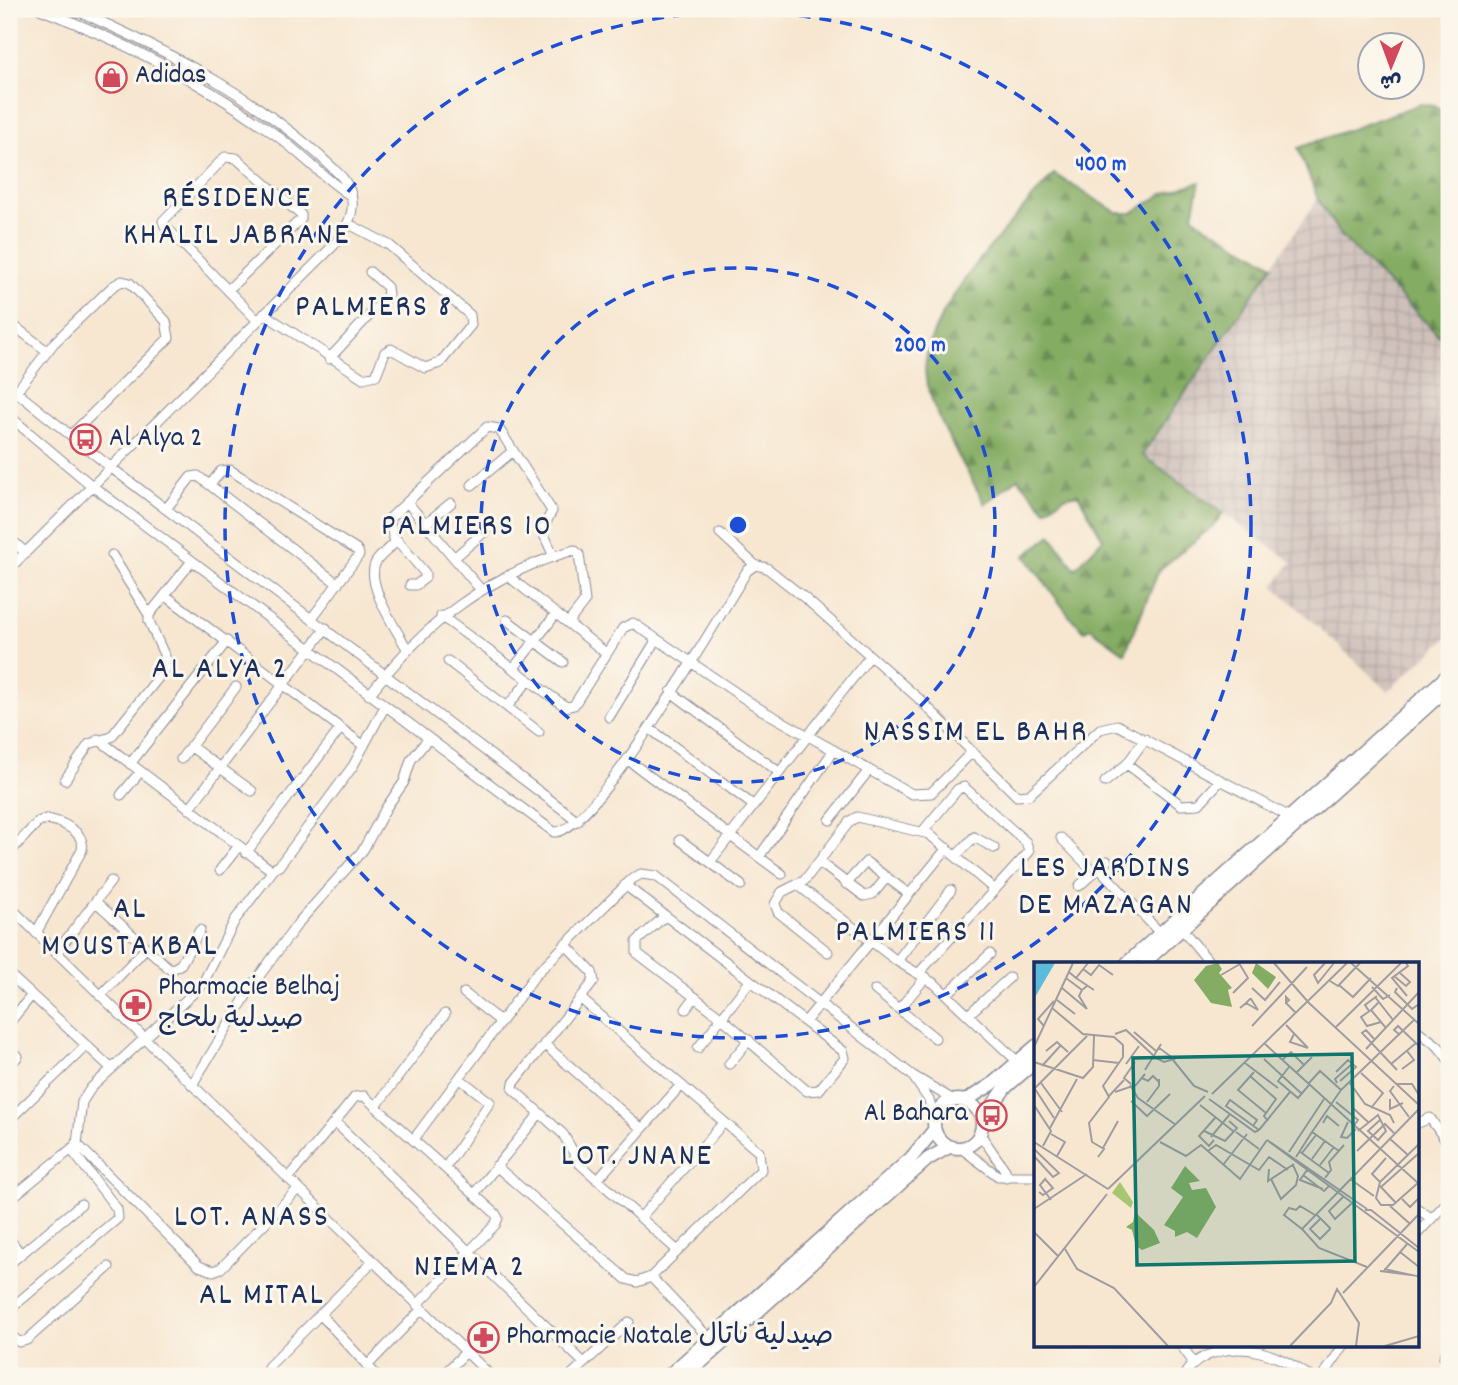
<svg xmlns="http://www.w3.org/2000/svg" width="1458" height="1385" font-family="Dekko,'Playpen Sans Arabic',sans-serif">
	<defs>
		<pattern id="industrial-grid" width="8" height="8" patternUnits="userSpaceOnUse" patternTransform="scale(1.75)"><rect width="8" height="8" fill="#cfc0ba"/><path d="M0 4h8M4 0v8" fill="none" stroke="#b1a5a2"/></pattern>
		<pattern id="forest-firs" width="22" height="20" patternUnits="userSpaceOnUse" patternTransform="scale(1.75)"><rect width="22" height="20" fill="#84ac62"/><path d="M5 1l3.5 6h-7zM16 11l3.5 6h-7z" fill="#6b8c54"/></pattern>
	</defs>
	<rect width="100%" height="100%" fill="#fbf7ec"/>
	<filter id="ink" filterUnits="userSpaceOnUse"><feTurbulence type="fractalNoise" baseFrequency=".0143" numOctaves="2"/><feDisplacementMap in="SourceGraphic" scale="14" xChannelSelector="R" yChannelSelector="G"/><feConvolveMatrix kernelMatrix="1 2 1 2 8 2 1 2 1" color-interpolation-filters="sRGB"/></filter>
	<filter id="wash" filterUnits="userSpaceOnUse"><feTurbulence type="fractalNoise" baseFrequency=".00686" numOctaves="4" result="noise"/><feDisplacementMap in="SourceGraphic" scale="28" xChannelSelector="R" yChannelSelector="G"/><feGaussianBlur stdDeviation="1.57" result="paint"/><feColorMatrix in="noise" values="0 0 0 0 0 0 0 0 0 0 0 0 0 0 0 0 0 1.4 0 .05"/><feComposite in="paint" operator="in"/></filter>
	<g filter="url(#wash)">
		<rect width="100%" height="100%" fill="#f7e6d0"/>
		<path fill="url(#industrial-grid)" d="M1318 199 1340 235 1449 346V636L1388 691 1274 586 1292 562 1141 455Z"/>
		<path fill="url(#forest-firs)" stroke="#506e60" stroke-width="2" d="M1420 104 1435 106 1449 118V346L1340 235 1318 199 1298 148Z
			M1054 174 1118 213H1132L1163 194 1200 182 1193 215 1198 221 1273 265 1142 455 1223 513 1213 526 1159 570 1125 653 1090 628 1085 631 1071 618 1025 556 1051 535 1075 569 1103 539 1078 494 1064 497 1046 510 1018 478 985 504C968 472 931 412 926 378 915 319 1017 216 1054 174Z"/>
	</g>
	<g filter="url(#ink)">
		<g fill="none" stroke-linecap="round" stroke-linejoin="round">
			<defs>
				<path id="minor" d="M40 9C123 41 204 83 276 135 302 154 324 179 351 196
					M228 290 301 219V215L236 158 225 157 163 221 165 226 257 320
					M264 314 363 378 376 375 385 352 391 349 425 368 440 363 471 325 470 315 389 245 349 224
					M9 322 47 351
					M329 359 388 295 387 287 370 272
					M9 386 109 466 578 821
					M16 392 54 343 113 286 122 281 130 283 166 321 169 338 71 435
					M9 416 91 485 554 832C593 836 722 611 747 571L755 565 767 568 806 599 918 698 1017 796 1029 795 1100 729 1117 725 1290 817
					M210 485 221 471 230 470 358 551 359 555 312 618
					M472 485 513 451
					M407 502 481 590
					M166 509 191 477 198 476 338 584
					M425 524 451 503
					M720 533 755 565
					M9 538 25 552
					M396 539 425 573V578L416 585H410
					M112 555 149 615
					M454 558 491 526
					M9 569 334 245C351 224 361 201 342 177 268 102 169 51 73 9
					M508 576 606 653
					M165 595 364 746
					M441 616 566 707 574 705 623 628 633 623 760 709 912 794 931 793 972 752
					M507 620 563 662
					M407 649C397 630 364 583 376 562 381 554 390 549 395 542L389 519 487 427 499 429 552 511 542 530 554 557
					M448 661 539 732
					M513 669 556 614
					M671 692 779 772
					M369 695C424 624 487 575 574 550L579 554 585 601 568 623
					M507 707 528 681
					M609 717 657 639
					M649 728 753 805
					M98 739 271 870 279 866 353 766 385 706
					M190 746 252 791
					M181 759 236 687
					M628 760 782 874
					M130 764 227 641
					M1127 764 1181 805 1199 804 1220 781
					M65 780 89 744 111 737 166 668V659L149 621V615L192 561
					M1105 782 1127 764 1145 739
					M121 795 140 772
					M189 809 326 628
					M830 820 869 770
					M1061 838 1094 872
					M680 840 741 885
					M9 853 38 822 46 819C61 821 86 832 82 850L36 933
					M246 853 340 729
					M956 856 974 837 994 848
					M759 857 834 750
					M710 862 870 656
					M819 862 864 896 873 894 887 877
					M1099 868 1160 933
					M274 869 235 920 202 985 91 1088 82 1102 77 1144 199 1266 213 1271 221 1268 298 1189
					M220 870 238 847
					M846 884 866 862 909 894
					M625 885 843 1051 845 1058 819 1090 807 1091 722 1018 637 953V941L665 916
					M799 886 897 961 935 984 1018 1062
					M1079 886 1107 861
					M96 902 171 970 181 964 200 930
					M9 906 491 1376
					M1182 929 1210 963
					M565 944 592 972 594 981 514 1083 513 1089 563 1134 580 1164 678 1251
					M828 952 778 912 775 904 782 892 804 881 850 821 857 817 929 834 995 890
					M56 953 111 881
					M897 961 951 890
					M919 973 1029 852 1026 842 964 787 958 789 923 831
					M9 974 111 1068
					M875 990 935 1038
					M464 993 500 1021
					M947 994 990 954
					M100 996 145 949
					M686 1009 695 997
					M899 1009 926 977
					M969 1014 1009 978
					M805 1022 947 848
					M9 1023 32 995
					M1418 1031 1438 1046 1449 1060
					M544 1044 642 1129
					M698 1048 750 981
					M729 1064 749 1040
					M9 1066 18 1056
					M912 1075 929 1100 934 1120
					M192 1085 254 983 299 922 363 850 386 808 404 782 411 760 428 739
					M377 1105 445 1014
					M9 1120 86 1046
					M335 1122 584 1363
					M1418 1123 1430 1118 1449 1145
					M980 1134 1005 1170 1006 1177
					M414 1139 536 974 632 879 641 874 656 876 912 1075 955 1101
					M961 1148 998 1176H1036
					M496 1166 626 1279 637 1282 651 1277 761 1170 759 1152 580 998
					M445 1168 490 1102 459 1078
					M9 1176 17 1193
					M288 1179 355 1097 364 1096 495 1213 498 1218 495 1225 417 1305
					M597 1180 681 1085
					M474 1194 540 1113
					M9 1200 75 1146
					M1418 1209 1431 1218
					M641 1217 724 1122
					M1418 1233 1449 1200
					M9 1239 21 1254
					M9 1264 81 1204
					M651 1277 710 1339
					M9 1310 118 1218 117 1209 71 1149
					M321 1315 377 1376
					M9 1334 19 1342 27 1340 109 1267
					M1181 1345 1194 1363
					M1444 1357 1449 1348
					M367 1366 421 1310
					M268 1367 372 1262
					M442 1376 466 1352
					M570 1376 629 1322
					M1184 1376C1188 1367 1195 1362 1204 1357 1240 1339 1279 1354 1309 1376
					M1323 1376 1344 1345"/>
				<path id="major" d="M1127 963 1449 674
					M1144 963 1449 687
					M934 1124a24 24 0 1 1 48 0a24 24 0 1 1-48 0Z
					M965 1101 991 1085 1036 1046
					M982 1121 1005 1088 1036 1061
					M668 1376 911 1158 934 1130
					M686 1376 928 1159 949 1147"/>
			</defs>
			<use href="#minor" stroke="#898a97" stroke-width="11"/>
			<use href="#major" stroke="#898a97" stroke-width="15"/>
			<use href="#minor" stroke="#fff" stroke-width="9"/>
			<use href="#major" stroke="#fff" stroke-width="12"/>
		</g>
	</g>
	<g fill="none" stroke="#1d4ed8" stroke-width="3.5" stroke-dasharray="12 9">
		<circle cx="738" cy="525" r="257"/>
		<circle cx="738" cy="525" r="513"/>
	</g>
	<defs>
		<symbol id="shop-ring" viewBox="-11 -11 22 22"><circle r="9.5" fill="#fbf7ec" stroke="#d1495b" stroke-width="1.5"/><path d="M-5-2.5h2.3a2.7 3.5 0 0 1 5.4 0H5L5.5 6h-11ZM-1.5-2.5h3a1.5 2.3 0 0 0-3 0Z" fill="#d1495b"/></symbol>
		<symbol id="bus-ring" viewBox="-11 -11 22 22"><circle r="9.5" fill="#fbf7ec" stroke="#d1495b" stroke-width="1.5"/><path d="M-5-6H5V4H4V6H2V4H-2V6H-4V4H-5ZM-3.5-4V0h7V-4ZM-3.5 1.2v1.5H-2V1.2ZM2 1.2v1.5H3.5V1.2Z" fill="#d1495b"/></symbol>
		<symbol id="pharmacy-ring" viewBox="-11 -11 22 22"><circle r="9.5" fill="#fbf7ec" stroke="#d1495b" stroke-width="1.5"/><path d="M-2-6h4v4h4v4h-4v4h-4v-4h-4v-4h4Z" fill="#d1495b"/></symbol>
	</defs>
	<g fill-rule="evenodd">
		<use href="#shop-ring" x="94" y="60" width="35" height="35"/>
		<use href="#bus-ring" x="68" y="422" width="35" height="35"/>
		<use href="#pharmacy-ring" x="118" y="988" width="35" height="35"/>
		<use href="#bus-ring" x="974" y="1098" width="35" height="35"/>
		<use href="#pharmacy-ring" x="466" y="1320" width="35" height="35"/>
	</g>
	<g text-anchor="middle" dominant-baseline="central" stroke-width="6" stroke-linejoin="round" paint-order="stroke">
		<g font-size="28" fill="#1b2f5e" stroke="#fbf7ec" text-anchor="start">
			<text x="135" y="77">Adidas</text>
			<text x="109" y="440">Al Alya 2</text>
			<text x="158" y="989">Pharmacie Belhaj<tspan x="158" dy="32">صيدلية بلحاج</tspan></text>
			<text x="968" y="1115" text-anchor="end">Al Bahara</text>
			<text x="506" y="1338">Pharmacie Natale صيدلية ناتال</text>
		</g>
		<g font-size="32" letter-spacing="2" fill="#1b2f5e" stroke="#fbf7ec">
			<text x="237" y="200">RÉSIDENCE<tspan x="237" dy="37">KHALIL JABRANE</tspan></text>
			<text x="374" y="309">PALMIERS 8</text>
			<text x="467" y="528">PALMIERS 10</text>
			<text x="220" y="671">AL ALYA 2</text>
			<text x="976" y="734">NASSIM EL BAHR</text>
			<text x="1106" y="870">LES JARDINS<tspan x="1106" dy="37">DE MAZAGAN</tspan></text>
			<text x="130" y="911">AL<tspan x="130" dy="37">MOUSTAKBAL</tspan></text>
			<text x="916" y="934">PALMIERS 11</text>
			<text x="637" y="1158">LOT. JNANE</text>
			<text x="252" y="1219">LOT. ANASS</text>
			<text x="470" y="1269">NIEMA 2</text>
			<text x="262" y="1297">AL MITAL</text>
		</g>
	</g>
	<g transform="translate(1034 962)">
		<rect width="385" height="385" fill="#f7e6d0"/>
		<path d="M184 1 188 7 185 11 198 26 194 28 198 45 177 41 160 18 172 4ZM222 1 242 15 234 27 218 11ZM151 204 166 219 155 221 158 228 172 226 182 245 163 276 153 270 141 275V269L130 263 149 235 137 226ZM101 250 120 268 126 281 108 288 102 284 98 268 92 265 99 260Z" fill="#84ac62"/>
		<path d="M86 220 99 240 97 246 78 231Z" fill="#a6c76f"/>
		<path d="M0 1H21L0 37Z" fill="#5cbbda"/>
		<path fill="none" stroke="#9f9da2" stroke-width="2" d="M240 1 275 41 385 143M291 1 280 13 284 21 300 1M317 1 385 62M372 1 374 4 358 16 373 34M49 7 57 13 65 3 79 13M35 10 42 16 54 1M187 13 206 2M360 14 372 24 376 20 366 11M32 16 48 28 53 24M42 16 60 28M296 19 304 24 326 1M305 23 319 35 337 16M338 25 349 37 356 33M28 26 53 47M218 26 231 38 246 20M363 26 361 30 378 47 385 42M48 28 45 34 53 47M199 31 214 16 205 1M341 35 359 58M23 38 41 52M345 40 337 48 352 66M252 41V35L255 38 252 41 262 51M18 46 49 72 80 75 89 83V95L69 124 75 135 55 161 58 180 70 187 64 195M206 46 212 41 216 37H217L224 48 212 41M337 48 327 55 333 64 347 60M335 49 331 43 343 34M252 63 274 86M10 64 4 57 20 39M218 64 273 5M302 65 367 1M100 70 122 89M81 72 92 68 120 94M260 72 256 80 274 86M366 73 360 68 364 64 385 84M341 78 332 68 328 71 363 108M231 82 385 222M0 85 39 1M332 87 385 30M12 89 23 80 34 90M120 95 130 100 140 97 124 85M230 97 268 132M59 98 85 101M139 98 160 124 174 130M248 98 257 90 270 103M0 100 49 116 59 105 60 74M211 101 244 126M92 102 105 84M357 102 382 81M8 104 27 83M255 105 244 119 264 136 275 123M368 107 380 98 373 89M111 108 127 82M220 110 204 128 232 151M302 110 314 98 322 105 306 119M262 111 278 95M327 111 349 131 337 146M216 114 242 137 230 154 234 159M108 116 114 119 119 114 125 120M7 121 28 150M303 121 301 117 319 101M316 121 331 142 356 153 360 161M97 122 90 116 101 100M274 122 286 109 307 128 278 170M363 122H378L385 133M96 123 104 136 142 163M360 124 356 129 375 155M0 127 53 74M1 127 20 156M307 128 381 57M81 130 102 123 111 112M178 132 313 1M75 134 90 118M175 137 221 170 225 168M356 137V147L369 141M97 139 113 154 136 132M113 140 125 124V117M302 140 324 158 319 165M0 143 17 169 9 184M166 143 199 169M318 145 334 160M314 160 307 175 313 176 322 167M289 161 293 154 305 164M219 164 223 158 196 138 192 144 225 168M16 166 43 117M225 168 256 130M170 169 191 179 203 166 195 159M324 169 344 153 352 169 344 178 334 169 346 158M202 170 225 187M17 172 31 180 23 194M177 175 196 152M355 176 374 193M180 178 175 184 165 174 181 156M233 178 385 290M233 178 333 247M0 180 74 227M126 180 152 194 167 183 206 217 233 178M69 186 84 159M0 187 25 211 19 215 0 194M174 189 182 183 225 208 235 195 254 208M265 189 295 211M323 189 351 162 360 171M255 190 290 137M268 191 282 173M262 195 278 170 305 189M278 197 291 179M189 203 213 172M286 203 300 185M235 207 234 219 260 202M273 208 266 218 289 227M269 213 290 229 295 224M12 216 6 223 17 238M291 216 297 208 295 200 310 183M237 217 247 237 262 223 264 214 259 203M316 217 340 234M346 220 338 212 352 196M385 220 359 243H347L342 236 346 220 385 182M346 224 362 241M347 225 385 191M74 227 171 134M5 230 9 233 19 226 11 217M310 234 295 249 301 257 318 241M368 237 376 245 385 236M356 244 375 261M0 247 53 212M331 248H337L385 286M282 252 296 266V267L286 277 276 267 286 257M268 267 250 253 255 246 262 248 266 244 281 253M0 270 24 294M31 287 43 307 80 326 134 384M366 290 385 305M333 305 285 286 268 267 385 147M350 307 382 314M346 309 385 314M349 310 374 281M0 325 73 232M309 331 385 252M256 384 297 341 303 327 325 361 322 384M351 384 385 374"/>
		<path fill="#0f766e" fill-opacity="0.15" stroke="#0f766e" stroke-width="3.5" d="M318 92 321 299 103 303 99 96Z"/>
		<rect width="385" height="385" fill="none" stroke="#1b2f5e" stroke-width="3.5"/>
	</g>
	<circle cx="738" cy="525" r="10" fill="#1d4ed8" stroke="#fbf7ec" stroke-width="3.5"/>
	<g font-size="21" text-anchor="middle" font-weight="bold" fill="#1d4ed8" stroke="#fbf7ec" stroke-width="6" stroke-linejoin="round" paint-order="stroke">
		<text x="1101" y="170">400 m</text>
		<text x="920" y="351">200 m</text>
	</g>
	<rect width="1458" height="1385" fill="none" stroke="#fbf7ec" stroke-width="35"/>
	<g transform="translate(1391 66) rotate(181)"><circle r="33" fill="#fbf7ec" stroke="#a1a7b3" stroke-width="2"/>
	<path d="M0-5L12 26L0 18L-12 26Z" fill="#d1495b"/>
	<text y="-10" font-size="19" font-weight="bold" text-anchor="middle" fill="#1b2f5e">ش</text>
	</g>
</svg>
